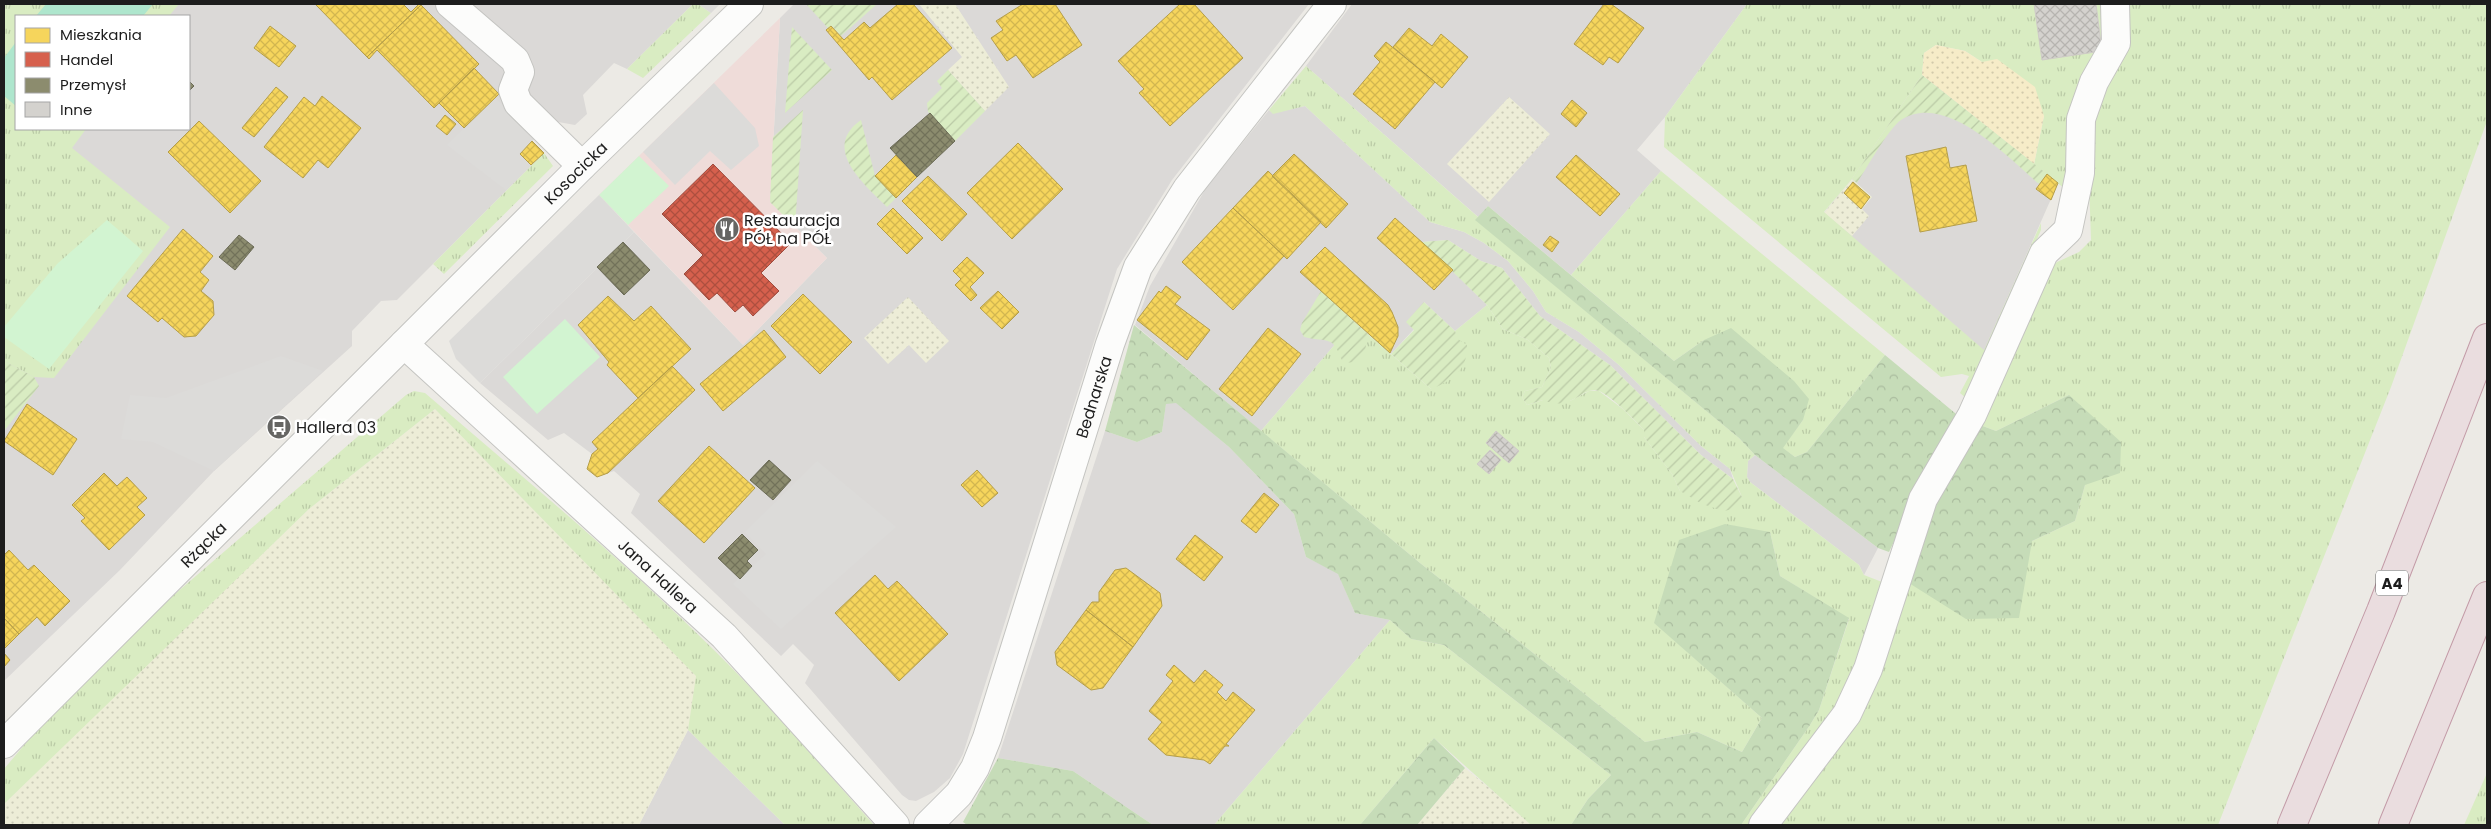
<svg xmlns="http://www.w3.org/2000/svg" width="2491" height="829" font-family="Poppins,sans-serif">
	<defs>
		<pattern id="farmland-dots" width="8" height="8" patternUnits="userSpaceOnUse" patternTransform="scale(1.25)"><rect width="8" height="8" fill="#ededd7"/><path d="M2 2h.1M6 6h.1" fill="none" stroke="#cbcbb8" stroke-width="1.8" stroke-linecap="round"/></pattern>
		<pattern id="grass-tufts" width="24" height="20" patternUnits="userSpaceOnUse" patternTransform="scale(1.25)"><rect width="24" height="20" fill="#d9ecc2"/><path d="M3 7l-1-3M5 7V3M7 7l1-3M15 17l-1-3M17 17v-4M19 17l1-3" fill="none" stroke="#bacaa6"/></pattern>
		<pattern id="forest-crowns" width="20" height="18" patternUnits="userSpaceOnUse" patternTransform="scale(1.25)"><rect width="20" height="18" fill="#c6dcb8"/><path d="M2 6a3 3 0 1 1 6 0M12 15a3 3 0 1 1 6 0" fill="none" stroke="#aabc9e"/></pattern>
		<pattern id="sand-dots" width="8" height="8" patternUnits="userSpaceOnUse" patternTransform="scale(1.25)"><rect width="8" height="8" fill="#f6ecc8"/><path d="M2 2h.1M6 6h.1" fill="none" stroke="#d2caab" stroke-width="1.8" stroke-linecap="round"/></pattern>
		<pattern id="garden-furrows" width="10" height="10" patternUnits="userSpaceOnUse" patternTransform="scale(1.25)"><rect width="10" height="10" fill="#d9ecc2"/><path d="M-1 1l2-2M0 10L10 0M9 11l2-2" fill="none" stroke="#bacaa6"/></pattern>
		<pattern id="homes-cross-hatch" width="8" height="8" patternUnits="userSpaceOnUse" patternTransform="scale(1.25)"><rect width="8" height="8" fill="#f6d55c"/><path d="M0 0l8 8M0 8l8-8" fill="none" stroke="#d2b650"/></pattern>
		<pattern id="shops-cross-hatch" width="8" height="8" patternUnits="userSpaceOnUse" patternTransform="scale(1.25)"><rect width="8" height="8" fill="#d6604d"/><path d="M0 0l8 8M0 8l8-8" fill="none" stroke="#ad4f3f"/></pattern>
		<pattern id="industry-cross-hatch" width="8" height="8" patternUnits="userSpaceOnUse" patternTransform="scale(1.25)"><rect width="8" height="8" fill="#8c8c6e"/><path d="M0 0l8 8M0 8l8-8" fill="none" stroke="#72725a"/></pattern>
		<pattern id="building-cross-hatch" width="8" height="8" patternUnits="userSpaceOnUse" patternTransform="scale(1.25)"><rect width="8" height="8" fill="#d4d2ce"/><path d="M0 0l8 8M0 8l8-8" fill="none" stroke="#b6b4b0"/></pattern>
	</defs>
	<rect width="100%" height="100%" fill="#eceae5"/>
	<path fill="#dbd9d7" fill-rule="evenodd" d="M4 4H693L627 69 614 63 583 95 587 114 575 125 553 121 532 141 544 153 397 300 381 301 352 331V346L214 471 120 570 4 681ZM16 16H189V129H16Z
		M794 4H1309L1172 180 1117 269 963 754 950 778 934 792 916 801 909 800 902 795 805 683 814 665 793 644 781 656 631 513 640 494 614 471 597 477 587 469 592 454 564 433 548 440 480 383 634 232 743 345 827 258 770 202 780 18Z
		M1352 4H1747L1665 117 1637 150 1661 171 1571 275 1488 206 1478 217 1476 215 1306 66Z
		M1922 75 2058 183 1984 351 1824 213 1852 179Z
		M1305 106 1430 222 1464 232 1484 243 1508 261 1533 291 1546 312 1579 332 1619 365 1701 446 1730 469 1733 479 1701 455 1610 365 1540 316 1502 268 1481 261 1448 240 1423 242 1487 305 1455 331 1424 302 1414 329 1391 354 1354 322 1261 431 1135 325 1150 286 1206 188 1269 110 1273 113Z
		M1166 403H1177L1229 447 1294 514 1306 557 1338 573 1355 613 1390 620 1214 825H1153L1073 771 998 758 1105 431 1137 442 1162 432Z
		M1755 455 1878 548 1864 575 1859 565 1750 482 1747 477 1748 461Z
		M688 730 785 825H639Z"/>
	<path fill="#efdcd9" d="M780 18 770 202 827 258 743 345 599 195Z"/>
	<path fill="url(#farmland-dots)" d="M919 4H955L1009 87 985 111 948 70 962 57Z
		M1509 97 1550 134 1489 202 1447 164Z
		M1852 179 1872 197 1862 209 1869 216 1852 236 1824 213Z
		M908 297 949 341 926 363 909 345 888 364 864 338Z
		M435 409 697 676 688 730 639 825H4V804L114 696 309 509Z
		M1465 768 1499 796 1531 825H1417Z"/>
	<path fill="url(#grass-tufts)" d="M4 4H179L169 16H16V129H86L72 148 170 227 54 378 34 377 4 361Z
		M693 4H698L711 13 643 78 627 69Z
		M1747 4H2103L2106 33 2065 189 2034 164 2044 116 1982 62 1965 51 1936 45 1924 53 1922 75 1852 179 1824 212 1984 350 2041 223V230L1967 399 1960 393 1969 376 1962 374 1941 377 1664 147 1665 117Z
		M2124 4H2487V121L2391 387 2218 825H1782L1866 701 1901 578 2032 541 2075 521 2085 485 2069 395 1996 431 1980 425 2010 364 2036 286 2046 272 2057 262 2079 252 2091 240 2089 182 2092 115Z
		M1306 66 1478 217 1476 220 1739 438 1755 455 1748 461 1747 477 1750 482 1859 565 1864 575 1882 582 1851 685 1755 825H1741L1810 725 1819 710 1849 619 1780 576 1770 532 1655 623 1762 718 1742 752 1697 732 1645 742 1420 563 1261 431 1354 322 1431 389 1457 339 1455 331 1487 305 1503 329 1528 340 1549 358 1551 368 1542 387 1525 391 1522 397 1527 405 1543 400 1570 401 1589 391H1599L1623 409 1644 430V437L1672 474 1680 491 1742 497 1730 469 1701 446 1619 365 1579 332 1546 312 1533 291 1508 261 1484 243 1464 232 1430 222 1305 106 1273 114 1269 110Z
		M544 153 553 166 444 274 433 264Z
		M1661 171 1885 355 1807 452 1795 457 1782 448 1803 420 1704 340 1674 361 1571 275Z
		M414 391 425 393C523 477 624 561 716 652 771 707 822 767 874 825H785L688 730 696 676 435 409 309 509 4 804V769L30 738 168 600 406 395Z
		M1390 620 1411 639 1444 645 1611 775 1588 799 1571 825H1531L1434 738 1360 825H1214Z
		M2487 773V825H2464Z"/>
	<path fill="url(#forest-crowns)" d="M1488 206 1674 361 1704 340 1731 328 1794 381 1809 399 1803 420 1783 448 1795 457 1807 452 1885 355 1961 418 1919 489 1889 552 1878 548 1755 455 1739 438 1475 220Z
		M1134 325 1420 563 1645 742 1697 732 1742 752 1762 718 1654 623 1679 540 1725 524 1770 532 1780 576 1849 618 1819 710 1810 725 1741 825H1571L1588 799 1611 775 1444 645 1411 639 1390 620 1355 613 1338 574 1306 557 1294 514 1229 447 1176 403 1166 404 1162 432 1137 442 1105 431Z
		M2069 395 2121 442 2120 473 2085 485 2075 521 2032 541 2019 618 1966 619 1901 578 1933 504 1980 425 1996 431Z
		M1434 738 1465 768 1417 825H1360Z
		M998 758 1073 771 1153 825H967L963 822Z"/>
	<path fill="url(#sand-dots)" d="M1936 45 1965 51 1982 62 1997 59 2035 87 2044 116 2034 164 1922 75 1924 53Z"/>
	<path fill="#d2f4d1" d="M639 156 669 186 628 225 599 195Z
		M107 220 143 251 49 369 4 337V327L57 264Z
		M565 319 600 357 537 414 503 377Z"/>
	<path fill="url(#garden-furrows)" d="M806 4H877L841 36 832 26 828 28Z
		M792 27 832 70 785 113Z
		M948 70 985 111 955 141 928 112 927 103 942 88 937 81Z
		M1922 75 2047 174 2039 184C2008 158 1946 91 1901 120 1889 128 1866 169 1857 183L1852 179Z
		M803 110 795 227 770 202 773 137Z
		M861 120 875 176 896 198 887 207C863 183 821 148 861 120Z
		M1448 240 1481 261 1502 268 1540 316 1610 365 1701 455 1733 479 1742 497 1738 508 1724 511 1702 504 1680 491 1672 474 1644 437V430C1635 420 1610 395 1599 391 1582 385 1572 413 1543 400L1527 405 1522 397 1525 391 1542 387 1551 368 1549 358 1528 340 1503 329 1487 305 1422 242Z
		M1321 291 1368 334 1364 357 1356 362 1343 363C1332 334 1330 343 1304 337L1300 330 1302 323Z
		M1424 302 1455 331 1458 339 1467 345C1468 370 1452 381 1431 389L1391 354 1414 330 1406 322Z
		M4 361 34 377 39 386 4 431Z"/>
	<path fill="#aee6cd" d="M46 4H153L143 16H36Z
		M16 42V106L4 96V58Z"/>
	<path fill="#dcdbd9" d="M698 4H720L711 13Z
		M714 83 755 128 759 146 731 170 710 151 675 185 643 152Z
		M495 98 537 137 532 141 544 153 506 190 447 145Z
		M599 195 634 232 480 383 456 359 449 341Z
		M281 356 323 371 214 471 153 442 121 439 130 395 166 398Z
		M817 461 896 527 781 629 733 584 766 554 745 532Z"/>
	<path fill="url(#homes-cross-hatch)" stroke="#b59e49" d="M315 4H403L411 12 419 4 421 5 367 57Z
		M898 4H913L952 48 892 100 872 77 869 80 826 30 831 26 844 40 864 22 870 28Z
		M1023 4H1055L1082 45 1033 78 1016 55 1007 61 991 38 1003 30 996 21Z
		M1180 4H1194L1243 58 1170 126 1139 93 1144 89 1118 61Z
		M1604 4H1611L1644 28 1618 63 1609 57 1603 65 1574 44Z
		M421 5 479 64 434 108 377 50 369 59 367 57Z
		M270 26 296 46 279 67 254 48Z
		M1409 28 1432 46 1441 34 1468 57 1442 88 1393 47Z
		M1386 42 1435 82 1395 129 1353 94 1380 62 1374 56Z
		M474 68 499 94 464 128 439 103Z
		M276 87 288 97 254 137 242 128Z
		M322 96 361 128 328 168 318 160 303 178 264 147 304 97 315 106Z
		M1572 100 1587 113 1576 127 1561 114Z
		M445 115 456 124 447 135 436 126Z
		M199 121 261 181 230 213 168 152Z
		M532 141 544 153 531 165 520 154Z
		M1018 143 1063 189 1012 239 967 193Z
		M1946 147 1950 168 1966 165 1977 221 1920 232 1906 156Z
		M1294 154 1348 204 1326 228 1272 176Z
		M896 155 917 177 896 198 875 176Z
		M1576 155 1620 194 1600 216 1556 177Z
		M1268 171 1321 222 1287 259 1233 208Z
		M2047 174 2058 183 2051 200 2036 189Z
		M928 176 967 214 942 241 902 201Z
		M1853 182 1870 197 1861 209 1844 193Z
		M893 208 923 238 907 254 877 224Z
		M1233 208 1284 256 1233 310 1182 262Z
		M1395 218 1453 270 1434 290 1377 238Z
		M183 229 213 256 200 272 209 280 201 291 213 301 214 315 196 336 184 337 162 318 158 322 127 296Z
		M1550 236 1559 242 1552 252 1543 245Z
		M1325 247 1388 305 1392 312 1398 327V336L1390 353 1300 272Z
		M967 257 984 273 970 287 977 295 971 301 955 285 961 279 953 271Z
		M1166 286 1181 297 1175 304 1210 330 1187 360 1137 320 1159 291 1161 293Z
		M998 291 1019 312 1002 329 980 308Z
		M803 294 852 342 820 374 771 326Z
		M608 296 634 321 651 306 691 349 638 398 607 365 609 362 578 325Z
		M1268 328 1301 354 1252 416 1219 389Z
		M764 330 786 357 723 411 700 384Z
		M672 366 695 390 608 473 597 477 587 469 592 454 598 449 592 442Z
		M27 404 77 439 53 475 4 441Z
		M709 446 755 488 704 543 658 501Z
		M977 470 998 493 982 507 961 485Z
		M104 473 117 486 127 477 147 498 137 507 145 515 109 550 81 521 85 518 72 505Z
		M1264 493 1279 505 1256 533 1241 521Z
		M1195 535 1223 557 1204 581 1176 559Z
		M9 550 28 570 34 565 70 601 45 626 37 617 19 634 4 618V553L5 554Z
		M1126 568 1160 593 1162 606 1133 647 1086 610 1092 602H1099V592L1115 570Z
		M875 575 888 589 897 581 948 634 899 681 835 613Z
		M1086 610 1133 647 1103 688 1091 690 1057 665 1055 652Z
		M4 618 19 634 4 649Z
		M4 653 10 660 4 667Z
		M1174 665 1194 683 1205 670 1223 685 1217 692 1226 701 1233 692 1255 710 1226 744 1229 746H1225L1210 764 1204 760 1166 755 1148 739 1162 722 1149 711 1173 681 1166 675Z"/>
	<path fill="url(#shops-cross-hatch)" stroke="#9e4c3f" d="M713 164 791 243 761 273 779 291 753 316 743 305 735 312 717 293 709 300 684 274 703 255 662 214Z"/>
	<path fill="url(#industry-cross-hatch)" stroke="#6b6b56" d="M189 81 194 86 189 91Z
		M930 113 955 141 917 177 890 148Z
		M239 235 254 247 235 270 219 257Z
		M623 242 650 270 624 295 597 267Z
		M769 460 791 480 773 500 750 480Z
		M742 534 758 550 747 561 752 566 740 579 718 558Z"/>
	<path fill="url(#building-cross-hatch)" stroke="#cfcbc7" d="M2034 4H2096L2102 51 2042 60Z
		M1496 431 1519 451 1509 463 1486 443Z
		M1490 450 1501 460 1489 474 1477 464Z"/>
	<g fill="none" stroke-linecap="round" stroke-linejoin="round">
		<defs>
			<g id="minor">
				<path d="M450 4 515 60 520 72 513 90 518 103 582 166"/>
				<path id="s1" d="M404 344 724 636 895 825"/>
				<path id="s2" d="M4 744 582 166 749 4"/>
				<path id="s3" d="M928 825 959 794 975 768 987 738 1110 344 1138 267 1187 189 1332 4"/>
				<path d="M1763 825 1847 714 1868 669 1923 499 1972 415 2044 253 2068 230 2080 173 2081 119 2094 82 2116 43 2115 4"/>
			</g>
			<path id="highway" d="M2292 825 2381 611 2487 338
				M2393 825 2487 596"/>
		</defs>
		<use href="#minor" stroke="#c4c4c1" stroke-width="30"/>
		<use href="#highway" stroke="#c39ba7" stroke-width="30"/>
		<use href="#minor" stroke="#fcfcfb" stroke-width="28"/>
		<use href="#highway" stroke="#eadddf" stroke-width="28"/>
	</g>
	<defs>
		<symbol id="restaurant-disc" viewBox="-11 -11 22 22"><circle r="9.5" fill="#656563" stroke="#fff"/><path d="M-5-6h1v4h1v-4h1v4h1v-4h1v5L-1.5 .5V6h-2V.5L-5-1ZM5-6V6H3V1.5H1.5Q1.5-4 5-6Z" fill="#fff"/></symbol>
		<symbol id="bus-disc" viewBox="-11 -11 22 22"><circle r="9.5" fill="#656563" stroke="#fff"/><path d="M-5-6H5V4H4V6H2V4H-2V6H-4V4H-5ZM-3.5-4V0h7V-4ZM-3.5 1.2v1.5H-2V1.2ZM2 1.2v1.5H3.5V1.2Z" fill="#fff"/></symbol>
	</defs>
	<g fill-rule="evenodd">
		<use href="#restaurant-disc" x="713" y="215" width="28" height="28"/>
		<use href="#bus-disc" x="265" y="413" width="28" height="28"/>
	</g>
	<g text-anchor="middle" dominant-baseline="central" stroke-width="5" stroke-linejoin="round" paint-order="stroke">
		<rect fill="#fff" stroke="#616161" stroke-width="1" x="2376" y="570.5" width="32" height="25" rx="4"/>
		<g font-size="15" font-weight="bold" fill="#1d1d1d">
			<text x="2392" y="583">A4</text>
		</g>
		<g font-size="16" fill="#1d1d1d" stroke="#fff">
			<text stroke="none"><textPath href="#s2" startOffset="808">Kosocicka</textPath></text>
			<text stroke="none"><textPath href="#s3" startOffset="464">Bednarska</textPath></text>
			<text stroke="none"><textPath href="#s2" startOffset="282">Rżącka</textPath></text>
			<text stroke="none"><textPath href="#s1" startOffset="344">Jana Hallera</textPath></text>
		</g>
		<g font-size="16" fill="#1d1d1d" stroke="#fff" text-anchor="start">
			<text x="744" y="220">Restauracja<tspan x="744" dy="18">PÓŁ na PÓŁ</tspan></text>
			<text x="296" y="427">Hallera 03</text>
		</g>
	</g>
	<rect width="2491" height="829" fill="none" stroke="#1d1d1d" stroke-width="10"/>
	<rect x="15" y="15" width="175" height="115" fill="#ffffff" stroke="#a5a5a5"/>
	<rect x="25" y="28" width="25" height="15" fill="#f6d55c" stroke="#a5a5a5"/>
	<text x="60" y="40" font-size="15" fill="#1d1d1d">Mieszkania</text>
	<rect x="25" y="52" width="25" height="15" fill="#d6604d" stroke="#a5a5a5"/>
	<text x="60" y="65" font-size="15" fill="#1d1d1d">Handel</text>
	<rect x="25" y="78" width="25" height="15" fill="#8c8c6e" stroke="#a5a5a5"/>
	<text x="60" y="90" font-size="15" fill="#1d1d1d">Przemysł</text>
	<rect x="25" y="102" width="25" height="15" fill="#d4d2ce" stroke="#a5a5a5"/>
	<text x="60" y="115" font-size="15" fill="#1d1d1d">Inne</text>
</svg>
